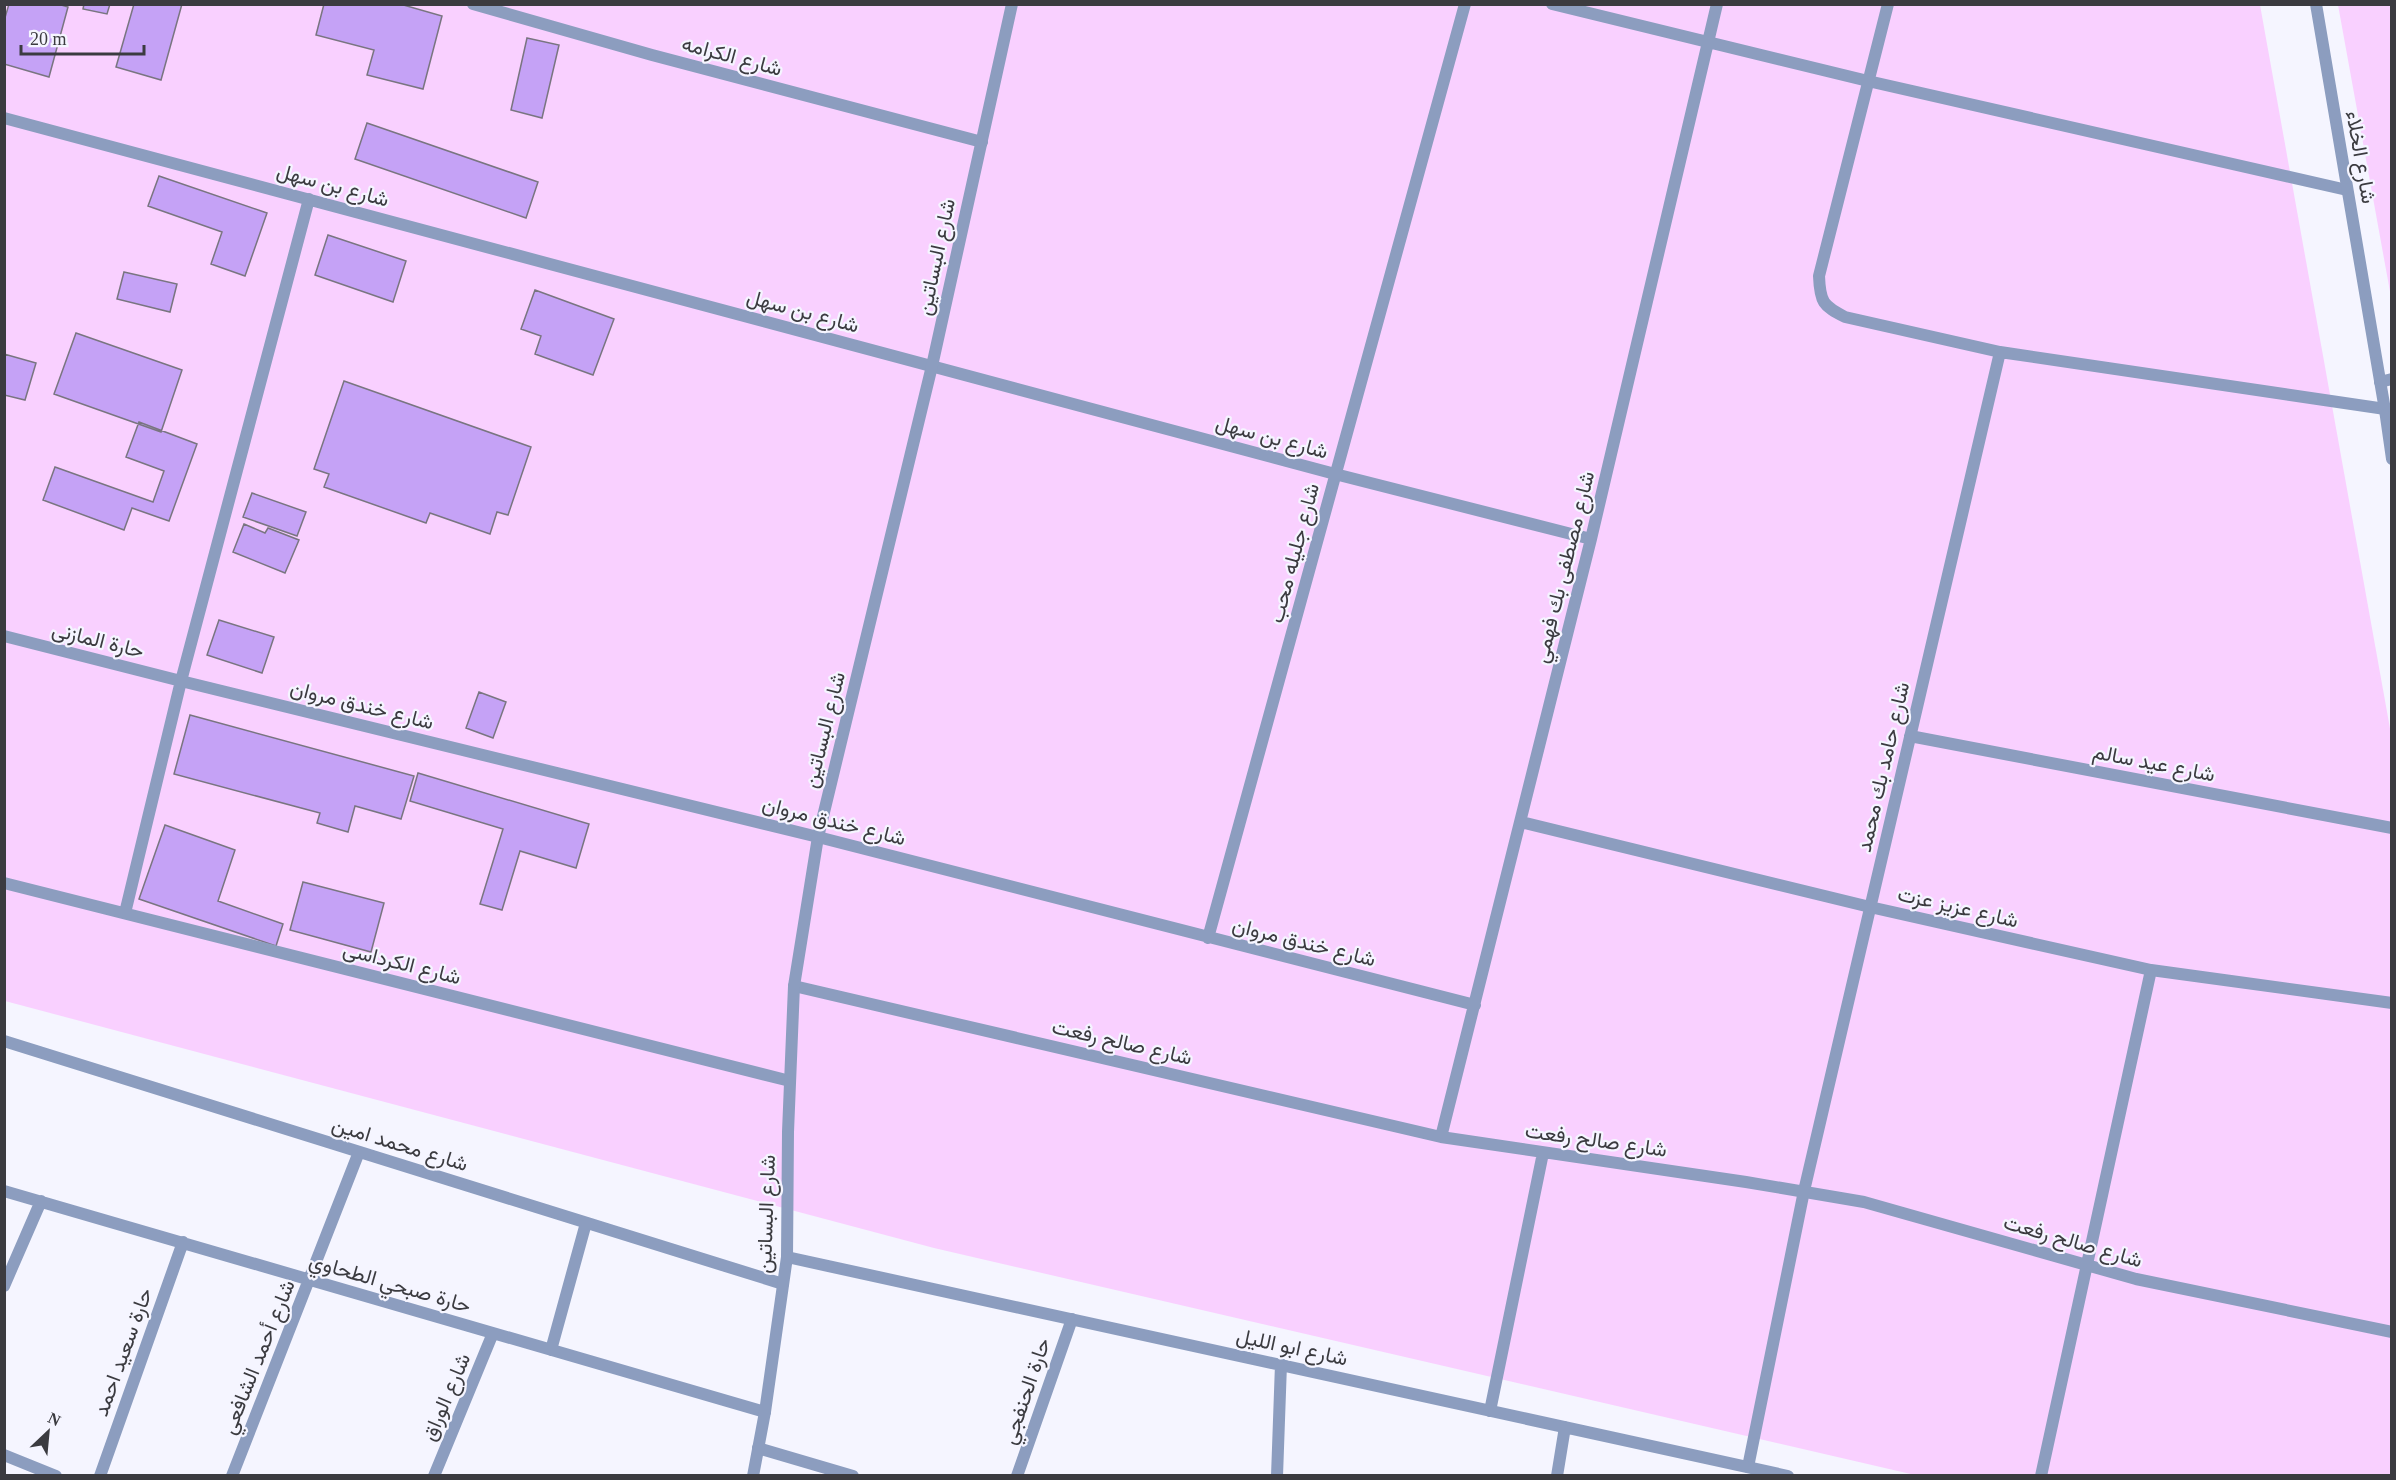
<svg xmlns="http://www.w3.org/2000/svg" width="2396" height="1480" font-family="'Times New Roman',Vazirmatn,serif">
	<rect width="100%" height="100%" fill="#f5f5ff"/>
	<path fill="#f9d0ff" d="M4 5H2260L2391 734V1475H1915L934 1248 5 1001Z
		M2338 5H2391V297Z"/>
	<path fill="#c5a2f6" stroke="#797580" stroke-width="1.5" d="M9 4H58L68 7 49 77 4 64V21Z
		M84 4H110L107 14 83 9Z
		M134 4H182L161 80 116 67Z
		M324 4H400L442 16 423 89 367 75 374 50 316 35Z
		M527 38 559 45 542 118 511 110Z
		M367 123 538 182 526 218 355 159Z
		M159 176 267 213 245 276 211 264 222 232 148 206Z
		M328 235 406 261 393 302 315 275Z
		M124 272 177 284 170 312 117 299Z
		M535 290 614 319 593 375 535 354 541 336 521 329Z
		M76 333 182 370 161 432 54 394Z
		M4 354 36 363 25 400 4 395Z
		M344 381 531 447 508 515 497 512 490 534 430 513 426 523 324 487 329 474 314 469Z
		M139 422 197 444 169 521 132 508 124 530 43 500 55 467 153 502 164 471 126 457Z
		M252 493 306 512 297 536 243 517Z
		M244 524 265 533 268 528 299 540 285 573 233 552Z
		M219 620 274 637 262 673 207 655Z
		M479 692 506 702 493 738 466 728Z
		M190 715 414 776 401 819 355 806 348 832 317 823 320 813 174 774Z
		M418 773 589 824 576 868 520 851 502 910 480 904 503 829 410 801Z
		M165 825 235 850 218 901 283 924 276 946 139 899Z
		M303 882 384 903 371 952 290 930Z"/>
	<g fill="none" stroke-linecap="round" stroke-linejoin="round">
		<path stroke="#8c9dbf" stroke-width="12" d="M473 4 652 55 982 142
			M1552 4 1868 81 2347 190
			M1888 4 1819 276C1820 302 1823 306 1845 317L2000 352 2392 410
			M4 118 1335 474 1591 539
			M2380 382 2392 379
			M4 636 181 681 818 837 1475 1005
			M1910 736 2392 828
			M1521 822 1870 907 2151 970 2392 1003
			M4 883 790 1081
			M125 913 181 681 309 199
			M1208 938 1465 4
			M794 986 1441 1137 1746 1182 1864 1202 2136 1279 2392 1332
			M1441 1137 1591 539 1717 4
			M1490 1411 1543 1153
			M1748 1467 1804 1191 2000 352
			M2041 1476 2151 970"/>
		<path stroke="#8c9dbf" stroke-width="12" d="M4 1041 783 1284
			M4 1191 765 1412
			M787 1257 1788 1476
			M4 1286 41 1201
			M551 1350 586 1223
			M758 1448 853 1476
			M4 1455 56 1476
			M100 1476 183 1242
			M232 1476 359 1152
			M434 1476 493 1333
			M1017 1476 1072 1319
			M1277 1476 1281 1364
			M1557 1476 1565 1427"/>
		<path stroke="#8c9dbf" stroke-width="12" d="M2316 4 2385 410 2392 459
			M753 1476 765 1412 787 1257 788 1132 794 986 818 837 932 366 1012 4"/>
	</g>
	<g text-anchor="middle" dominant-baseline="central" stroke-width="4.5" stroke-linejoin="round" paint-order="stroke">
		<g font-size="21" fill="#3b3b40" stroke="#f5f5ff">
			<text transform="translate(732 56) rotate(15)">شارع الكرامه</text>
			<text transform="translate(2361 157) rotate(80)">شارع الخلاء</text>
			<text transform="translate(333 185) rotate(15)">شارع بن سهل</text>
			<text transform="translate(936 257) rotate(-78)">شارع البساتين</text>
			<text transform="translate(803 311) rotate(15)">شارع بن سهل</text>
			<text transform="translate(1272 437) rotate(15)">شارع بن سهل</text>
			<text transform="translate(1294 553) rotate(-75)">شارع جليله محب</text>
			<text transform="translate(1564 567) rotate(-76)">شارع مصطفى بك فهمي</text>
			<text transform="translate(98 640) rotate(14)">حارة المازنى</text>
			<text transform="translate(362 705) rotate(14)">شارع خندق مروان</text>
			<text transform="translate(824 730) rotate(-76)">شارع البساتين</text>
			<text transform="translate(2154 763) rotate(11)">شارع عيد سالم</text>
			<text transform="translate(1883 767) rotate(-77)">شارع حامد بك محمد</text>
			<text transform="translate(834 821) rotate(14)">شارع خندق مروان</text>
			<text transform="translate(1958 907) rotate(13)">شارع عزيز عزت</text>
			<text transform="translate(1304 942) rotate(14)">شارع خندق مروان</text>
			<text transform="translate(402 963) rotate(14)">شارع الكرداسى</text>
			<text transform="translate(1122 1042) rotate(13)">شارع صالح رفعت</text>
			<text transform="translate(1596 1140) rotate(8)">شارع صالح رفعت</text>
			<text transform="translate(400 1144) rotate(17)">شارع محمد امين</text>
			<text transform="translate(766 1214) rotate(-88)">شارع البساتين</text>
			<text transform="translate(2073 1241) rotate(16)">شارع صالح رفعت</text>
			<text transform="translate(390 1283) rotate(16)">حارة صبحي الطحاوي</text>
			<text transform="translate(1292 1347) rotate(12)">شارع ابو الليل</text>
			<text transform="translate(123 1352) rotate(-70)">حارة سعيد احمد</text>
			<text transform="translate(258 1357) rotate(-68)">شارع أحمد الشافعي</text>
			<text transform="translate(1026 1391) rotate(-71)">حارة الحنفجي</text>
			<text transform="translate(446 1397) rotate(-67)">شارع الوراق</text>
		</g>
	</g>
	<rect width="2396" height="1480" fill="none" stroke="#3b3b40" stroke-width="12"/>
	<g transform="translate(48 1432) rotate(26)" stroke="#f5f5ff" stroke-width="4.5" paint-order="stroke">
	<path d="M0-4.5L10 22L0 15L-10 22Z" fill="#3b3b40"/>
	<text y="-9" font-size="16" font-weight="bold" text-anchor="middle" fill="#3b3b40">N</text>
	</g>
	<path d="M21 45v9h123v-9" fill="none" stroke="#3b3b40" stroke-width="3"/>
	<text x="30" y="45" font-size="18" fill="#3b3b40" stroke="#f5f5ff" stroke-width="4.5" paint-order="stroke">20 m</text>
</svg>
